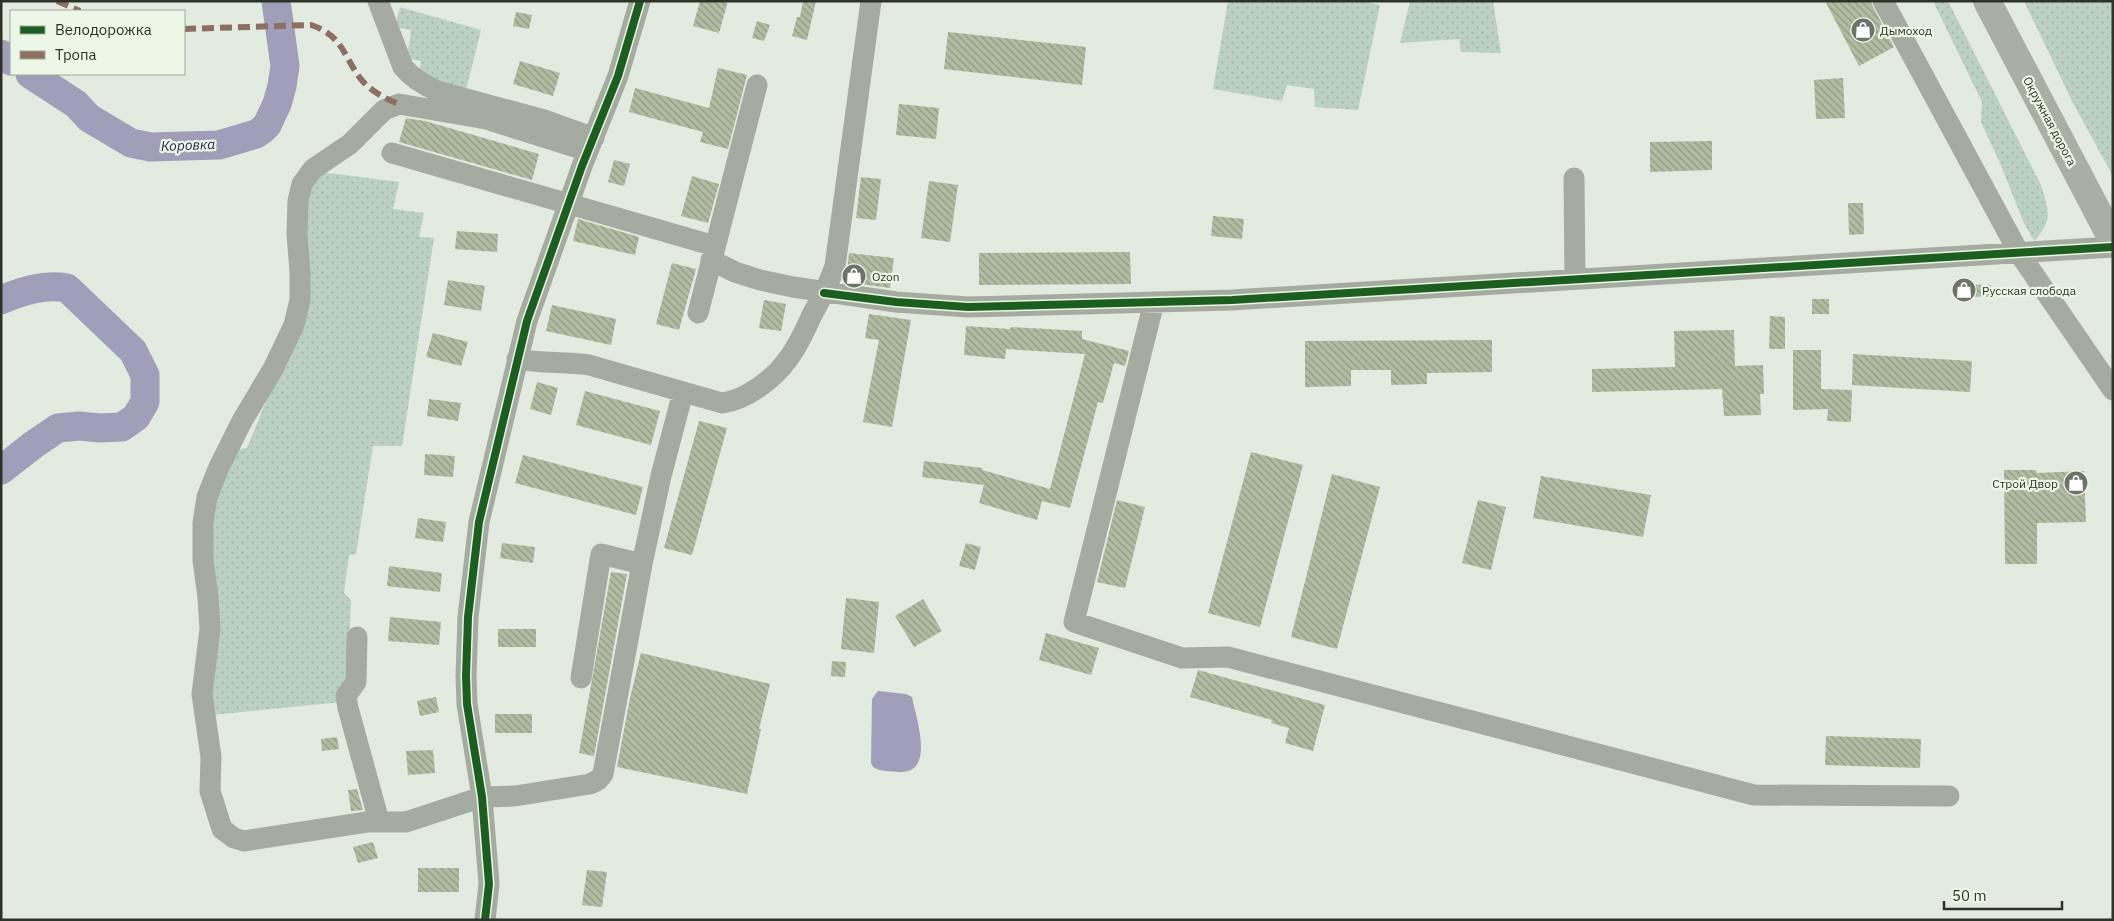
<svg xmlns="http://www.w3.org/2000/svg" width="2114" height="921" font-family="'IBM Plex Sans',sans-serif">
	<defs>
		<pattern id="grass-dots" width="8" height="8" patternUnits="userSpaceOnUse" patternTransform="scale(1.25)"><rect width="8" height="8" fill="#bcd1c3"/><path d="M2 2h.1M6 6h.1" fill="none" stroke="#a2b4a8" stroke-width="1.8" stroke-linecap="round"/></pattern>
		<pattern id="building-back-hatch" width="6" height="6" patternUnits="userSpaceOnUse" patternTransform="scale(1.25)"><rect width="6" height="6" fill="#b1bca3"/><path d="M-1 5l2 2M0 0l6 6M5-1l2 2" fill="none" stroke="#909985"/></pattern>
	</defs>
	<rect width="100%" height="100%" fill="#e3eae0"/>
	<path fill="url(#grass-dots)" d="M1228 1H1364L1380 5 1358 110 1315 107 1314 89 1287 85 1282 101 1213 89Z
		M1410 1H1493L1501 53 1461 52 1459 39 1400 43Z
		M1933 1H1948L2041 185C2048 209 2054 220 2034 241L2023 221 2000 163 1981 122 1982 102Z
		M2024 1H2113V176L2073 103Z
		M400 7 481 30 466 90 419 75 421 61 407 59 411 30 395 27Z
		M321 172 399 182 393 209 424 213 419 237 434 238 402 446H373L356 554 349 555 344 593 351 600 348 685 342 702 212 715 211 556 213 498 235 450 247 448 272 387 294 342 304 202Z"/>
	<path fill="#a19eba" d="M878 691 906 694 912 697C916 718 936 774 899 772 890 771 881 772 873 767L871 763 872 699Z"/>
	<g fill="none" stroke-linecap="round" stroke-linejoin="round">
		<path stroke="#a19eba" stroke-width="29" d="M1 54 11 61
			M30 74 76 104 89 118 131 143 150 147 219 145 256 134 262 130 267 125 277 104 282 86 285 66 276 1
			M1 300C22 291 44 284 67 288L133 351 145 375V402L136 417 122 427 100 428 79 426 58 428 33 445 1 470"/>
	</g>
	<path fill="url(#building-back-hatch)" d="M700 1H728L719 33 693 26Z
		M803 1H816L807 40 792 36 797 17H800Z
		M1825 1H1870L1894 47 1859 66Z
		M516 12 532 15 529 29 513 26Z
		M757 21 770 25 764 41 752 38Z
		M948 32 1086 47 1082 85 944 69Z
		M520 61 560 73 553 96 513 84Z
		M718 68 747 75 728 149 700 142 703 132 629 112 635 88 709 108Z
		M1843 78 1845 118 1816 119 1814 80Z
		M899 104 939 108 936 139 896 135Z
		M406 118 425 121 539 154 532 180 399 142Z
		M1712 141V170L1650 172V142Z
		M614 160 630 164 624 186 608 182Z
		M692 176 719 184 708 223 681 216Z
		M861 177 881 179 876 220 856 218Z
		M929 181 958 185 950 242 921 238Z
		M1848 203H1863L1864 234 1849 235Z
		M1213 216 1244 219 1242 239 1211 236Z
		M578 219 639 237 635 255 573 241Z
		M457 231 498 234 497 252 455 249Z
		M1130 252 1131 284 979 285V253Z
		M849 253 894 258 890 288 846 282Z
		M672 263 696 269 679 330 656 324Z
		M448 280 485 286 481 311 444 305Z
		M1960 284 1991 285V297L1960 296Z
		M1812 299H1829V314H1812Z
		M764 300 786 304 781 331 759 328Z
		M552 305 616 319 611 345 546 331Z
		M869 314 911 320 892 427 863 422 879 340 865 338Z
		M1770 316 1785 317V349H1769Z
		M966 326 1010 329 1011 327 1082 331V339L1129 351 1125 366 1114 363 1103 403 1098 402 1070 508 1042 501 1037 520 979 503 984 485 922 477 924 461 983 468 982 470 1050 489 1085 354 1006 349 1005 359 964 355Z
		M1734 330 1735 366 1763 365 1764 394H1760L1761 415 1724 416 1722 389 1592 392V369L1675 367 1674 331Z
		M433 333 468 342 461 366 426 357Z
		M1492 340V372L1427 373V384L1391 385V370H1351V386L1305 387V341Z
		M1793 350H1821V389L1852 390 1851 422 1827 421 1828 409 1793 410Z
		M1853 354 1972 361 1970 392 1852 385Z
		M537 382 558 388 551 415 530 409Z
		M585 391 660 411 651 445 576 425Z
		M429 399 461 403 458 421 427 416Z
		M699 421 727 428 692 555 664 548Z
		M1251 452 1303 465 1260 627 1208 613Z
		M425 454 455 456 453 477 424 475Z
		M523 455 643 487 636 515 515 483Z
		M2004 470H2036L2037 473 2084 471 2086 522 2037 523V564H2005Z
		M1332 474 1380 487 1337 649 1291 637Z
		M1541 476 1651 495 1643 537 1533 518Z
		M1117 500 1145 507 1125 588 1097 582Z
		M1478 500 1506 507 1491 570 1462 563Z
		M418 518 446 522 443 542 415 538Z
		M502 543 535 547 533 563 500 558Z
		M966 543 981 547 975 570 959 566Z
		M389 566 442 573 440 592 387 586Z
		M611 572 627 574 594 756 579 753Z
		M846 598 879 602 874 653 841 649Z
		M923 599 942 631 914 647 895 616Z
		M390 617 441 622 439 645 388 641Z
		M498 629H536V647H498Z
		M1046 633 1099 648 1091 675 1039 660Z
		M641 653 770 684 759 729H761L747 794 617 767 630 698Z
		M832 661 846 662 845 677 831 676Z
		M1198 670 1325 705 1313 751 1285 743 1289 728 1271 723 1272 720 1190 697Z
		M436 697 439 712 420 716 417 701Z
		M495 714H532V733H495Z
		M1826 736 1921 739 1920 768 1825 765Z
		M337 737 339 749 322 751 321 739Z
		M433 750 435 773 408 775 406 751Z
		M357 789 363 810 351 811 348 790Z
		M373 842 378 858 358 863 353 847Z
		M418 868H459V892H418Z
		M587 870 607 872 602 907 582 905Z"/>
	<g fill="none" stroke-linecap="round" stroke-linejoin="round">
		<path stroke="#a6aba2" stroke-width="21" d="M378 1 403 67C412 78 424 85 437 91L544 120 594 138
			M1883 1 2019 253 2113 390
			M588 151 486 119 399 104 384 110 350 144 313 169 302 184 298 201 297 234 300 272V300L294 325 273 369 242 421 219 467 207 497 203 523V560L208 597 210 629 202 694 211 757 210 791 222 829 234 838 244 841 367 822H406L482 797 515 796 590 784 598 780 603 774 642 564 661 476 683 392
			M392 153 715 246
			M1574 178 1575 279
			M711 260 735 272 760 280 793 287 896 302 968 307 1232 300 2113 247
			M1154 302 1074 622 1182 658 1228 657 1754 795 1949 796
			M698 313 757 85
			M517 359C541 364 565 361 589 365L722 403C746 400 774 379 788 359 798 346 805 330 812 315 821 299 829 284 835 266L871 1
			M357 637 356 682 346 696 348 708 379 821
			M581 678 601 554 642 564
			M485 920 489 884 482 797 467 704 466 676 468 617 479 522 527 321 582 166 618 76 640 1"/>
		<path stroke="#aaafa6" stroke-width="28" d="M1987 1 2113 241"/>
		<path stroke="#8d6e63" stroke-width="6" stroke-dasharray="12 6" stroke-linecap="butt" d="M57 1 80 11
			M184 29 311 25C342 35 343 55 360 78 369 90 385 99 399 104"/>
		<defs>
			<path id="cycleway" d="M824 293 896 302 968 307 1232 300 2113 247
				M485 920 489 884 482 797 467 704 466 676 468 617 479 522 527 321 582 166 618 76 640 1"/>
		</defs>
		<use href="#cycleway" stroke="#ecf7e7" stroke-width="11"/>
		<use href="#cycleway" stroke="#1b5e20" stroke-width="8"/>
	</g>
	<defs>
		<symbol id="shop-disc" viewBox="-11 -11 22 22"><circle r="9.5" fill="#6d7368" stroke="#ecf7e7"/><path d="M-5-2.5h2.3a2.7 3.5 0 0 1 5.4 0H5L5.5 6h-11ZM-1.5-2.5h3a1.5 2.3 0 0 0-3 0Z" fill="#fff"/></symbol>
	</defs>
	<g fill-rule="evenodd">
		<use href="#shop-disc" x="1849" y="16" width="28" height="28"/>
		<use href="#shop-disc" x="840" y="262" width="28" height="28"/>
		<use href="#shop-disc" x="1950" y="276" width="28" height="28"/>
		<use href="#shop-disc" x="2062" y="469" width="28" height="28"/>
	</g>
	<g text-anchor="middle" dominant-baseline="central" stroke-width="4.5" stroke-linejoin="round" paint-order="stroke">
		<g font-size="12" fill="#2e3327" stroke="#ecf7e7" text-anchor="start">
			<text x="1880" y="30">Дымоход</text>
			<text x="872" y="276">Ozon</text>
			<text x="1982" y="290">Русская слобода</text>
			<text x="2058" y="483" text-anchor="end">Строй Двор</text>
		</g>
		<g font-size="12" fill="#2e3327" stroke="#ecf7e7">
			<text transform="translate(2050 121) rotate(62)">Окружная дорога</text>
		</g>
		<g font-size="14" font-style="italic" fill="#2b2150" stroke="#ecf7e7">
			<text transform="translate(188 145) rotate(-2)">Коровка</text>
		</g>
	</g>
	<rect width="2114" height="921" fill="none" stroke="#2e3327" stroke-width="5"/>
	<rect x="10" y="10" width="175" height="65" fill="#ecf7e7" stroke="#a0a99a"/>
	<rect x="20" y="26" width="25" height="8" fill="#1b5e20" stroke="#a0a99a"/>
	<text x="55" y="35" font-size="15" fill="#2e3327">Велодорожка</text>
	<rect x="20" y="51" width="25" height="8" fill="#8d6e63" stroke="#a0a99a"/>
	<text x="55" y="60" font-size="15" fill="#2e3327">Тропа</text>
	<path d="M1944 901v8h118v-8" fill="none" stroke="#2e3327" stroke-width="2.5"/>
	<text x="1952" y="901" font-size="15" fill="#2e3327" stroke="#ecf7e7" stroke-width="4" paint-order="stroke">50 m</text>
</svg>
